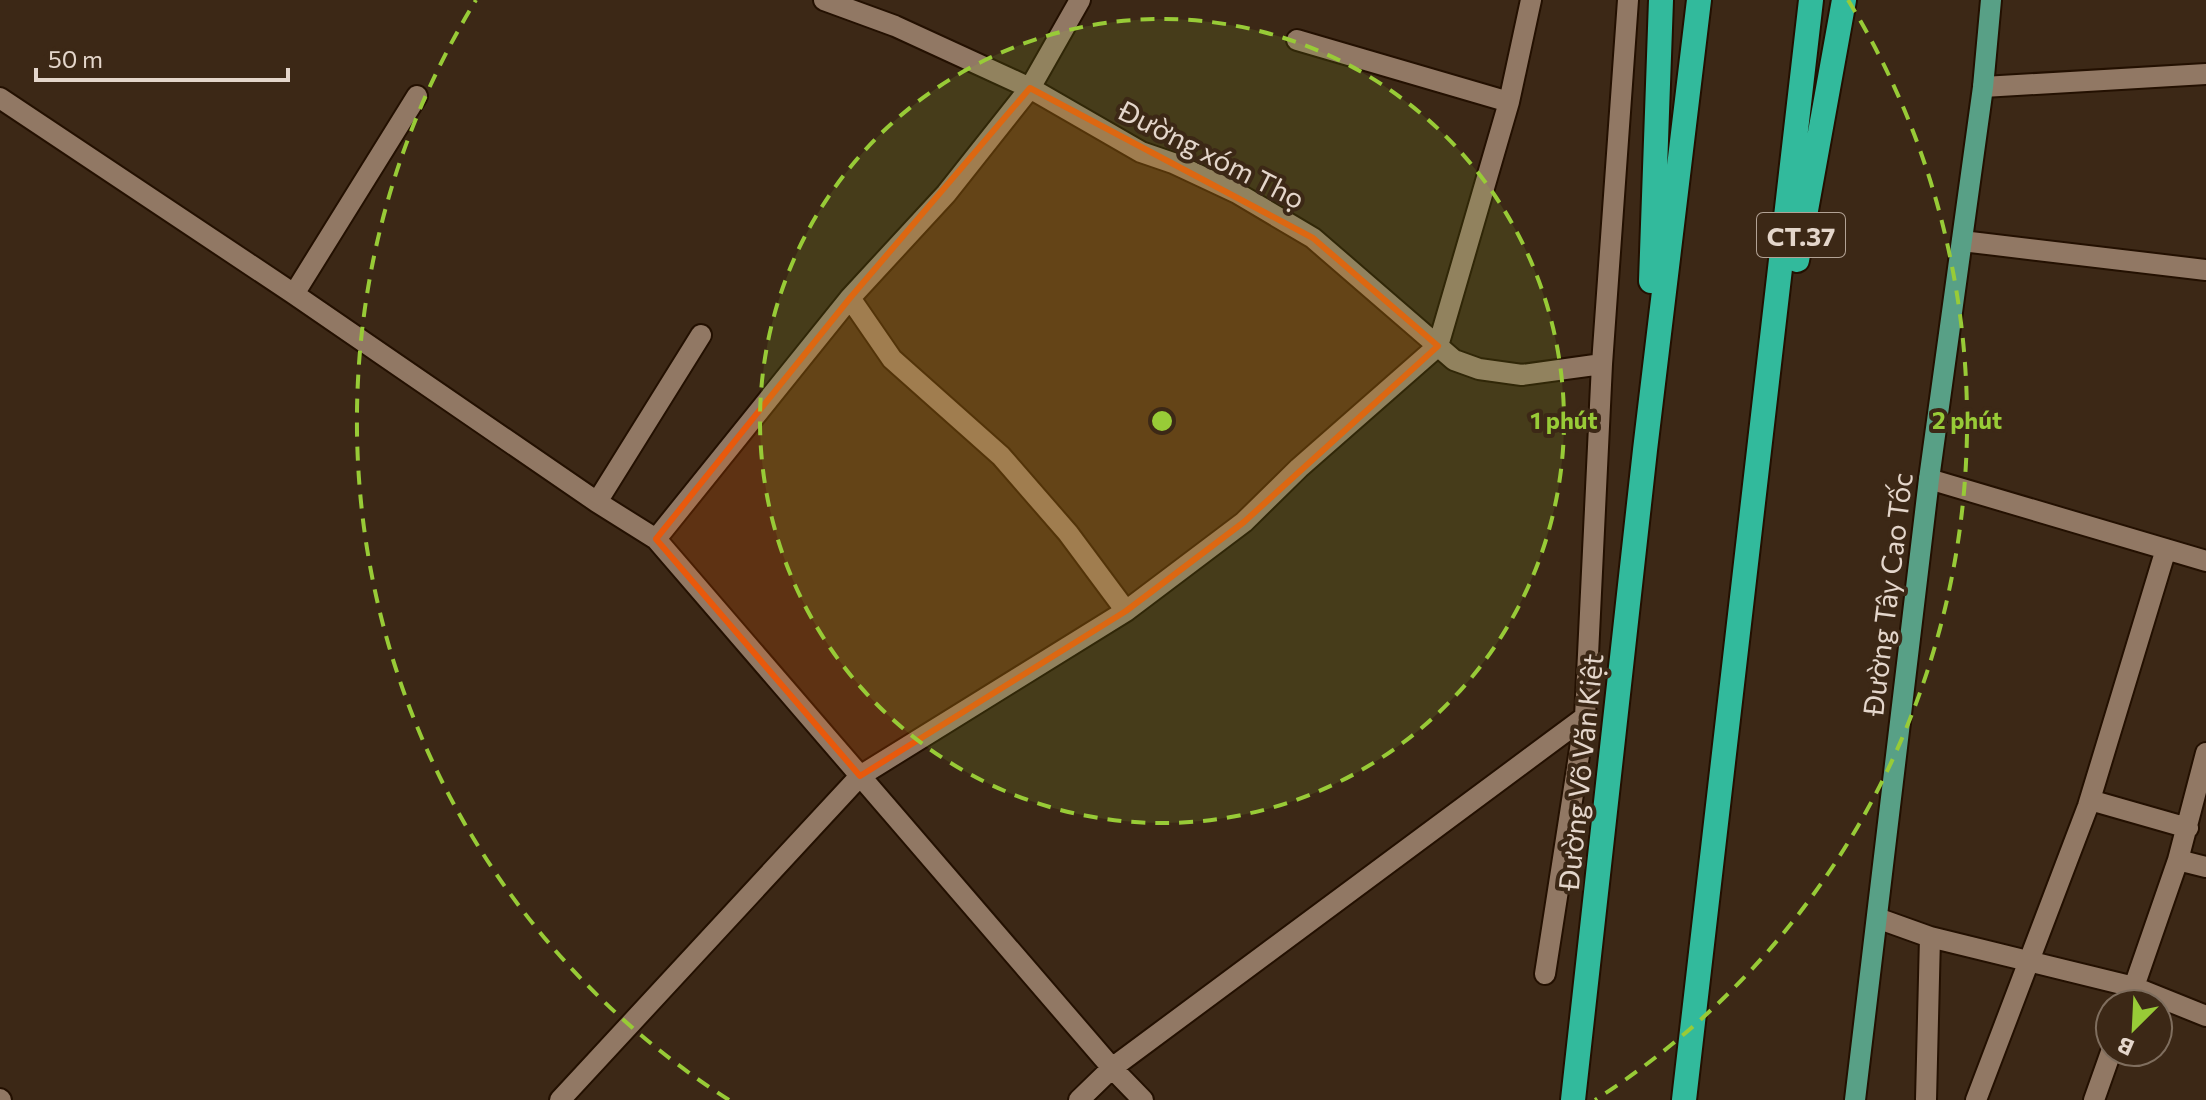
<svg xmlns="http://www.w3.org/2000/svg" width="2206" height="1100" font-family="Commissioner,sans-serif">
	<rect width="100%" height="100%" fill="#3c2816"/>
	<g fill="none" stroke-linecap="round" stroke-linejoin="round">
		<defs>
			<path id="minor" d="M824 0 895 26 1030 88 1141 152 1173 163 1237 193 1313 238 1454 360 1479 369 1522 375 1602 364
				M1297 40 1509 102
				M1983 87 2206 74
				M0 98 294 294 597 502 656 539 1112 1068 1143 1100
				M1962 241 2206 270
				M294 294 417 96
				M850 298 892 359 1001 456 1068 533 1126 611
				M1929 479 2206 561
				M597 502 701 335
				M656 539 850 298 946 194 1030 88 1080 0
				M2090 800 2188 828
				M2178 860 2206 867
				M1877 918 1930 937
				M1545 974 1585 717 1602 364 1628 0
				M2128 1004 2178 860 2206 753
				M0 1099 1 1100
				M560 1100 860 776 1126 611 1244 522 1299 468 1438 346 1509 102 1531 0
				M1079 1100 1112 1068 1585 717
				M1926 1100 1930 937 2134 987 2206 1016
				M1976 1100 2088 806 2166 549
				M2094 1100 2111 1052"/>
			<path id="major" d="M1855 1100 1929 479 1983 87 1991 0"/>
			<path id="highway" d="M1797 260 1844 0
				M1651 281 1661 0
				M1573 1100 1645 450 1699 0
				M1684 1100 1811 0"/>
		</defs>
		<use href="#minor" stroke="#231001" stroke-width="24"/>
		<use href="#major" stroke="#231001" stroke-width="24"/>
		<use href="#highway" stroke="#231001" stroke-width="28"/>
		<use href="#minor" stroke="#917864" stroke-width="20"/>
		<use href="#major" stroke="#58a086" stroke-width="20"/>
		<use href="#highway" stroke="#32ba9c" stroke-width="24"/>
	</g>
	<path fill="#e8590c" fill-opacity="0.2" stroke="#e8590c" stroke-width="6" stroke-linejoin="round" d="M1030 88 1313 238 1438 346 1244 522 1126 611 860 776 656 539 850 298Z"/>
	<circle cx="1162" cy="421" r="402" fill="#98cb37" fill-opacity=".12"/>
	<g fill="none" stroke="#98cb37" stroke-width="4" stroke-dasharray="14 10">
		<circle cx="1162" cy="421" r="402"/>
		<path d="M729 1100A805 805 0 0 1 476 0M1848 0A805 805 0 0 1 1595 1100"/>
	</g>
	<g text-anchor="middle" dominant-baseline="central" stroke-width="8" stroke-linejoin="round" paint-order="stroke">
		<rect fill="#3c2816" stroke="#b2a295" stroke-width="2" x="1757" y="213" width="88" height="44" rx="6"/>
		<g font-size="26" font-weight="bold" fill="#e4d6cb">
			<text x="1801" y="235">CT.37</text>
		</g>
		<g font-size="28" fill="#e4d6cb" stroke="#3c2816">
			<text transform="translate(1212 154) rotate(27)">Đường xóm Thọ</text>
			<text transform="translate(1887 594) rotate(-83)">Đường Tây Cao Tốc</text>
			<text transform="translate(1580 772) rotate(-84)">Đường Võ Văn Kiệt</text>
		</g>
	</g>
	<circle cx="1162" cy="421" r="12" fill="#98cb37" stroke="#3c2816" stroke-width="4"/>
	<g font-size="24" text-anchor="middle" font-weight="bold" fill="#98cb37" stroke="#3c2816" stroke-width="8" stroke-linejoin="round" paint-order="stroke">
		<text x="1564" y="429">1 phút</text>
		<text x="1967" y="429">2 phút</text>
	</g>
	<g transform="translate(2134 1028) rotate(204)"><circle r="38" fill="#3c2816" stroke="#7f6e5e" stroke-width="2"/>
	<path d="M0-6L14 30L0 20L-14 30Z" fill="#98cb37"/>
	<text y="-12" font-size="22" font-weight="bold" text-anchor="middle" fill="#e4d6cb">B</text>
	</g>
	<path d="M36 68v12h252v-12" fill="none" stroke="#e4d6cb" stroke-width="4"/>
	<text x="48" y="68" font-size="24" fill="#e4d6cb" stroke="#3c2816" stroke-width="6" paint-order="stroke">50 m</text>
</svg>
